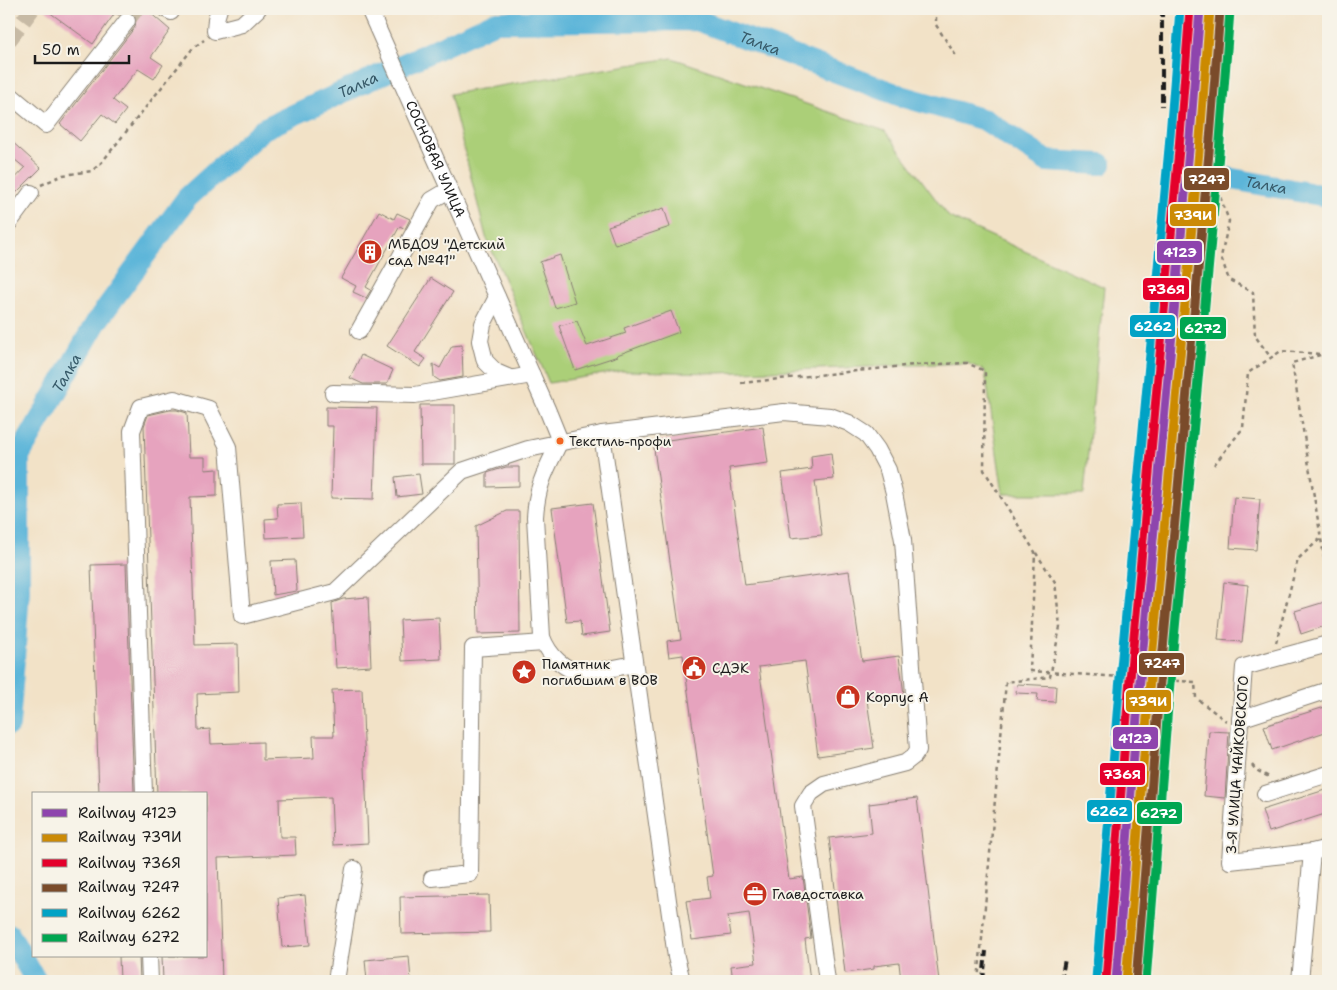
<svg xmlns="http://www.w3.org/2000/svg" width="1337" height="990" font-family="'Shantell Sans',sans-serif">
	<rect width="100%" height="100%" fill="#f7f3e8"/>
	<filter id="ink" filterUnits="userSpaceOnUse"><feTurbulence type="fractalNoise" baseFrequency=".02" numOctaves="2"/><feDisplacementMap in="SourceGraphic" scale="10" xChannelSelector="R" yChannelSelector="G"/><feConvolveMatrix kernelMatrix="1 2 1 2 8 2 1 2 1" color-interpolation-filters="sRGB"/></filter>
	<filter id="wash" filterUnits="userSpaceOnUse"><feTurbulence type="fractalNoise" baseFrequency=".0096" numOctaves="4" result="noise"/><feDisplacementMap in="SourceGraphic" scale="20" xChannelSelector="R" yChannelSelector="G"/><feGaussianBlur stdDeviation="1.12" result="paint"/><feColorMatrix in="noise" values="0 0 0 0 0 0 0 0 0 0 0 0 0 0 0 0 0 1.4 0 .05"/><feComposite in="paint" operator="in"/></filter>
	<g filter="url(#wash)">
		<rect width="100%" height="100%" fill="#f2e2c7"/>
		<path fill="#abcf78" stroke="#64764a" d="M672 58 885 131 949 217 1104 287 1084 494H1003L985 371 967 363 718 373 622 371 549 383 486 237 450 94Z"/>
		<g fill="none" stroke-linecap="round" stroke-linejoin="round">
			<g stroke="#5cb5d9" stroke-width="22">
				<path id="s1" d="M1205 174 1320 195H1328"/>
				<path id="s2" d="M9 725 19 591V456L97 321 187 198 263 129 495 22 697 20 901 96 985 120 1047 161 1101 164"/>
				<path d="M9 934 36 981"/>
			</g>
		</g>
		<g id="blocks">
			<path fill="#e6a3be" d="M45 9H141L146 13 148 11 170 30 151 57 163 65 154 79 138 69 113 100 126 110 115 124 102 114 80 141 60 124 135 27 136 18 133 13 129 11 123 12 119 15 115 13 93 44Z
				M9 139 41 168 9 200V185L25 168 9 155Z
				M664 208 670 227 615 245 608 226Z
				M379 211 394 219 397 213 410 219 405 229 400 226 366 287 371 290 366 298 353 292 356 286 341 278Z
				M560 255 575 302 555 308 540 262Z
				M431 278 453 292 415 352 426 359 420 367 387 346Z
				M671 311 679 332 617 355 618 356 575 370 559 326 577 321 587 346 626 333 624 328Z
				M462 345 463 377 440 381 434 377 433 364 440 368 452 346Z
				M361 355 393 370 387 384H363L350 378Z
				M420 405H455V464H421Z
				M326 407 377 408 374 499 331 498 333 426H326Z
				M170 410H177L187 413 189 457H205V470L217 469V496L190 497 195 645 238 644 239 692 197 694 198 730 210 729 211 744 263 742V760L314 758 313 736H334L332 690 362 689 368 843 333 845 331 797 279 799 280 837H295L296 855 218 858 222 981H163L162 956H206V794H157L144 426 148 415Z
				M763 427 768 463 729 468 745 585 849 571 862 661 899 656 903 687 904 695 867 700 874 748 818 756 805 661 759 667 789 879 803 877 811 938 805 939 810 981H733L731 966 756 963 749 913 728 916 731 935 692 940 686 901 710 898 707 877 713 876 683 655 669 657 668 650 667 641 681 639 653 442Z
				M831 453 834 479 815 481 822 535 791 538 782 473 812 469 811 456Z
				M506 467H519V486L487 487V473Z
				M419 474 422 494 397 497 395 477Z
				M1234 497 1260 499 1256 550 1230 548Z
				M301 503 303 536 266 538 265 519 278 518 277 504Z
				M593 503 610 632 582 636 580 621 567 622 552 508Z
				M507 511H519L520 633 478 634 476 526Z
				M295 560 297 591 273 595 271 561Z
				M126 564 134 794H99L91 565Z
				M1224 582 1248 585 1242 642 1218 640Z
				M368 597 371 666 336 668 332 603 343 599Z
				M1328 601V625L1301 634 1295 611Z
				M439 618 441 659 402 661 400 620Z
				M1017 684 1056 686 1055 702 1037 701 1038 694 1016 693Z
				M1328 706V731L1272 750 1264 726Z
				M1209 731 1229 732 1225 798 1204 796Z
				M1328 789V813L1269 832 1262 810Z
				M917 798 939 981H901L899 963 874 966V969L845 973 829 838 872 833 869 804Z
				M305 895 310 945 282 947 278 898Z
				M489 895 490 932 401 934 400 897Z
				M119 956H139L140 981H120Z
				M409 956 411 981H367L365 960Z"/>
		</g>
	</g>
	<g filter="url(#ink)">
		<use href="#blocks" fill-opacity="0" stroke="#877f72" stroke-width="1"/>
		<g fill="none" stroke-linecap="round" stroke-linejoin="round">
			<path stroke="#c7baa5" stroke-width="16" stroke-dasharray="16 8" stroke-linecap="butt" d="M127 21 136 9
				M9 40 32 9"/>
			<defs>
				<g id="minor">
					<path d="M166 9 171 12"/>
					<path d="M219 9 216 19 215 31 242 24 258 9"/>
					<path id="s3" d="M369 9 547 409 560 441C546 470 537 484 535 517L542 637C549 656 564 670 584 674L634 664"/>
					<path d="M9 94 46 125 127 21"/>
					<path d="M9 223 31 193"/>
					<path d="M497 297 483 324 480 341 485 361 496 372 510 378"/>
					<path d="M359 331 432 200 449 190"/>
					<path d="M333 393 415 395 532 375"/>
					<path d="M602 434 676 957 682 981"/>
					<path d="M1328 644 1244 667 1230 861 1312 852 1328 848"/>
					<path d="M1240 719 1328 690"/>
					<path d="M144 794 132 431 141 407 174 399 209 409 228 447 242 616 335 592 462 471 528 449 602 434 784 412 830 416 849 423 866 434 877 449 888 470 894 493 903 540 918 750 914 756 905 763 824 784 811 793 803 806 827 981"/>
					<path d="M1265 794 1328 774"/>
					<path d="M432 878 470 874 473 648 544 643"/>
					<path d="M149 956 150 981"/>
					<path d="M336 981 354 869"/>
					<path d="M1300 981 1312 852"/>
				</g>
			</defs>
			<use href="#minor" stroke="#877f72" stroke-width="18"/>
			<path stroke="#877f72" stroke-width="2.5" stroke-dasharray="4 4" stroke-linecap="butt" d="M936 9V25L956 56
				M1233 9 1210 116 1216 166 1215 183 1229 221 1221 257 1229 280 1253 292 1255 336 1269 355
				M41 185 63 175 92 171 102 162 193 48 204 40
				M1328 354H1324L1292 363 1325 563H1328
				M741 383 914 365 967 363 985 371 984 470 1035 552 1030 671
				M1214 465 1243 428 1248 373 1281 351 1320 354
				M1276 643 1298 559 1321 538
				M1151 679 1195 682 1196 698 1226 721
				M1252 765 1256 770 1269 777
				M978 981 1006 682 1050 677 1060 627 1055 582 1036 553"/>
			<use href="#minor" stroke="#fff" stroke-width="16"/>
			<path stroke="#1c1c1c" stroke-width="4" stroke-dasharray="8 4" stroke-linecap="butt" d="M1162 9V106
				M983 981 986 951
				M1061 981 1065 959"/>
			<path stroke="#877f72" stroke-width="2.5" stroke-dasharray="4 4" stroke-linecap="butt" d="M1030 671 1151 679"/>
			<defs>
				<path id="rail-1" d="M1116 981 1139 691 1189 150 1200 9"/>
				<path id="rail-2" d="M1126 981 1149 692 1199 151 1210 10"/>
				<path id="rail-3" d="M1106 980 1129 690 1179 149 1190 9"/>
				<path id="rail-4" d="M1136 981 1159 693 1209 152 1220 11"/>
				<path id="rail-5" d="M1096 979 1119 689 1169 148 1180 9"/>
				<path id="rail-6" d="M1146 981 1169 694 1219 153 1230 11"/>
			</defs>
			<use href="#rail-1" stroke="#f7f3e8" stroke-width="12"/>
			<use href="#rail-2" stroke="#f7f3e8" stroke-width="12"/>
			<use href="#rail-3" stroke="#f7f3e8" stroke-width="12"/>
			<use href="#rail-4" stroke="#f7f3e8" stroke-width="12"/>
			<use href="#rail-5" stroke="#f7f3e8" stroke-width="12"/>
			<use href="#rail-6" stroke="#f7f3e8" stroke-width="12"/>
			<use href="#rail-1" stroke="#8e44ad" stroke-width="9"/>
			<use href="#rail-2" stroke="#cb8a06" stroke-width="9"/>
			<use href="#rail-3" stroke="#e4002b" stroke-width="9"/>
			<use href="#rail-4" stroke="#7a4b2a" stroke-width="9"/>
			<use href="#rail-5" stroke="#01a2c5" stroke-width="9"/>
			<use href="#rail-6" stroke="#00a651" stroke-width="9"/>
		</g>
	</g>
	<defs>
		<symbol id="building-disc" viewBox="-11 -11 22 22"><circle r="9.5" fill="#c8321e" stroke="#f7f3e8"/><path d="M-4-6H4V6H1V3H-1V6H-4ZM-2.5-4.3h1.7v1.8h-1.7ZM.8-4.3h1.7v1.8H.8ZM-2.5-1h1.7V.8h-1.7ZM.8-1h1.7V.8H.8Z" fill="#fff"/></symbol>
		<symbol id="civic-disc" viewBox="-11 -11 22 22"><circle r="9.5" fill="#c8321e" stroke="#f7f3e8"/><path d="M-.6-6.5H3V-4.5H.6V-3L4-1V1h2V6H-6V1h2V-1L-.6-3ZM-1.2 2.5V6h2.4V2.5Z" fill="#fff"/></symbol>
		<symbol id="sight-disc" viewBox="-11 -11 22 22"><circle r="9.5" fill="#c8321e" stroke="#f7f3e8"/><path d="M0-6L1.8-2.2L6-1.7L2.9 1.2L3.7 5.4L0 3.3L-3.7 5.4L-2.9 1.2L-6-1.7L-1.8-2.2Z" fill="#fff"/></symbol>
		<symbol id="shop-disc" viewBox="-11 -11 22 22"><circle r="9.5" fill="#c8321e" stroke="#f7f3e8"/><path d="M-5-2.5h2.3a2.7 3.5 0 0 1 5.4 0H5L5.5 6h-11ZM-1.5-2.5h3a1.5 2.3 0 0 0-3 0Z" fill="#fff"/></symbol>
		<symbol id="office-disc" viewBox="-11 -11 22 22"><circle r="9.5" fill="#c8321e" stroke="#f7f3e8"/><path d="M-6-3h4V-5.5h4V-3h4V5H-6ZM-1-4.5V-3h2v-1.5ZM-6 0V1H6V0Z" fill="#fff"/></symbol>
	</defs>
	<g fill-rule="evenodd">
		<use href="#building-disc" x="356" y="238" width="28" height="28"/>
		<use href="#civic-disc" x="680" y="654" width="28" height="28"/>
		<use href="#sight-disc" x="510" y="658" width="28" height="28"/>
		<use href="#shop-disc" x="834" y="683" width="28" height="28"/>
		<use href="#office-disc" x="741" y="880" width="28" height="28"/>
	</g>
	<circle fill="#f26522" stroke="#f7f3e8" stroke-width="2" cx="560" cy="441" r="4.5"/>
	<g text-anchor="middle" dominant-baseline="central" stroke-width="4" stroke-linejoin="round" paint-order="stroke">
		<g font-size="13" fill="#1c1c1c" stroke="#f7f3e8" text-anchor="start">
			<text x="569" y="441">Текстиль-профи</text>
		</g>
		<g font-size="14" fill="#1c1c1c" stroke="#f7f3e8">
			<text stroke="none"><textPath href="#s3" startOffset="164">СОСНОВАЯ УЛИЦА</textPath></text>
			<text transform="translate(1237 765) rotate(-86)">3-Я УЛИЦА ЧАЙКОВСКОГО</text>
		</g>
		<g font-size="14" fill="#1c1c1c" stroke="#f7f3e8" text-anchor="start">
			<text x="388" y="244">МБДОУ "Детский<tspan x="388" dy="16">сад №41"</tspan></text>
			<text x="542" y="664">Памятник<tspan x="542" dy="16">погибшим в ВОВ</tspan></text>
			<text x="712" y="668">СДЭК</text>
			<text x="866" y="697">Корпус А</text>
			<text x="772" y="894">Главдоставка</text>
		</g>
		<g font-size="15" font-style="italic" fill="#365968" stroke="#f7f3e8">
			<text stroke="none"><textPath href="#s2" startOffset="1205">Талка</textPath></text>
			<text stroke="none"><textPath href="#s2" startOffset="785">Талка</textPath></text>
			<text stroke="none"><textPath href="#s1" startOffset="62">Талка</textPath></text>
			<text stroke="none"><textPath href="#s2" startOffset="365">Талка</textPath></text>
		</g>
	</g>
	<g stroke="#f7f3e8" stroke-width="2">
		<rect x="1183" y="167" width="47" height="24" rx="5" fill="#7a4b2a"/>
		<rect x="1169" y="203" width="48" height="24" rx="5" fill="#cb8a06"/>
		<rect x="1156" y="240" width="47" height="24" rx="5" fill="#8e44ad"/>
		<rect x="1142" y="277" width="48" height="24" rx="5" fill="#e4002b"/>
		<rect x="1129" y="314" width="47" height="24" rx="5" fill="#01a2c5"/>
		<rect x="1179" y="316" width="48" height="24" rx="5" fill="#00a651"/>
		<rect x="1138" y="652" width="47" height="24" rx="5" fill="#7a4b2a"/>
		<rect x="1125" y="689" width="47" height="24" rx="5" fill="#cb8a06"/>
		<rect x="1112" y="726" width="47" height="24" rx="5" fill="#8e44ad"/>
		<rect x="1099" y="762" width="47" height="24" rx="5" fill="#e4002b"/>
		<rect x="1086" y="799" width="47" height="24" rx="5" fill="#01a2c5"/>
		<rect x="1136" y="801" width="47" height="24" rx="5" fill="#00a651"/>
	</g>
	<g font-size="14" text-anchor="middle" font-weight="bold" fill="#fff">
		<text x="1207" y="184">7247</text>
		<text x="1193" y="220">739И</text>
		<text x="1180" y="257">412Э</text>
		<text x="1166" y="294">736Я</text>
		<text x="1153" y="331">6262</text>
		<text x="1203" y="333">6272</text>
		<text x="1162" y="668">7247</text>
		<text x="1148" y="706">739И</text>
		<text x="1135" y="743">412Э</text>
		<text x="1122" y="779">736Я</text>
		<text x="1109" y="816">6262</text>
		<text x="1159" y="818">6272</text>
	</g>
	<rect width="1337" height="990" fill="none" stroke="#f7f3e8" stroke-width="30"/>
	<rect x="32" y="792" width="175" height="165" fill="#f7f3e8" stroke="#9f9d96"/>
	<rect x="42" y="809" width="25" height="8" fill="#8e44ad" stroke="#9f9d96"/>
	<text x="78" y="818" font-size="15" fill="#1c1c1c">Railway 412Э</text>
	<rect x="42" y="834" width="25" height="8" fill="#cb8a06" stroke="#9f9d96"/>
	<text x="78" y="842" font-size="15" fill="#1c1c1c">Railway 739И</text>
	<rect x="42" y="859" width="25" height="8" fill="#e4002b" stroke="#9f9d96"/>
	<text x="78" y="868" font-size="15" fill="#1c1c1c">Railway 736Я</text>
	<rect x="42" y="884" width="25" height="8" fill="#7a4b2a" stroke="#9f9d96"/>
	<text x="78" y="892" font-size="15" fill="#1c1c1c">Railway 7247</text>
	<rect x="42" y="909" width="25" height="8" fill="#01a2c5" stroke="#9f9d96"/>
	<text x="78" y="918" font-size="15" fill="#1c1c1c">Railway 6262</text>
	<rect x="42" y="934" width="25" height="8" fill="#00a651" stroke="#9f9d96"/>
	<text x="78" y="942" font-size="15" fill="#1c1c1c">Railway 6272</text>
	<path d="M35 55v8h94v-8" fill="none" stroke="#1c1c1c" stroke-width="2.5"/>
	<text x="42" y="55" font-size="15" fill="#1c1c1c" stroke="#f7f3e8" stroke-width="4" paint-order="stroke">50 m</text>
</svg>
